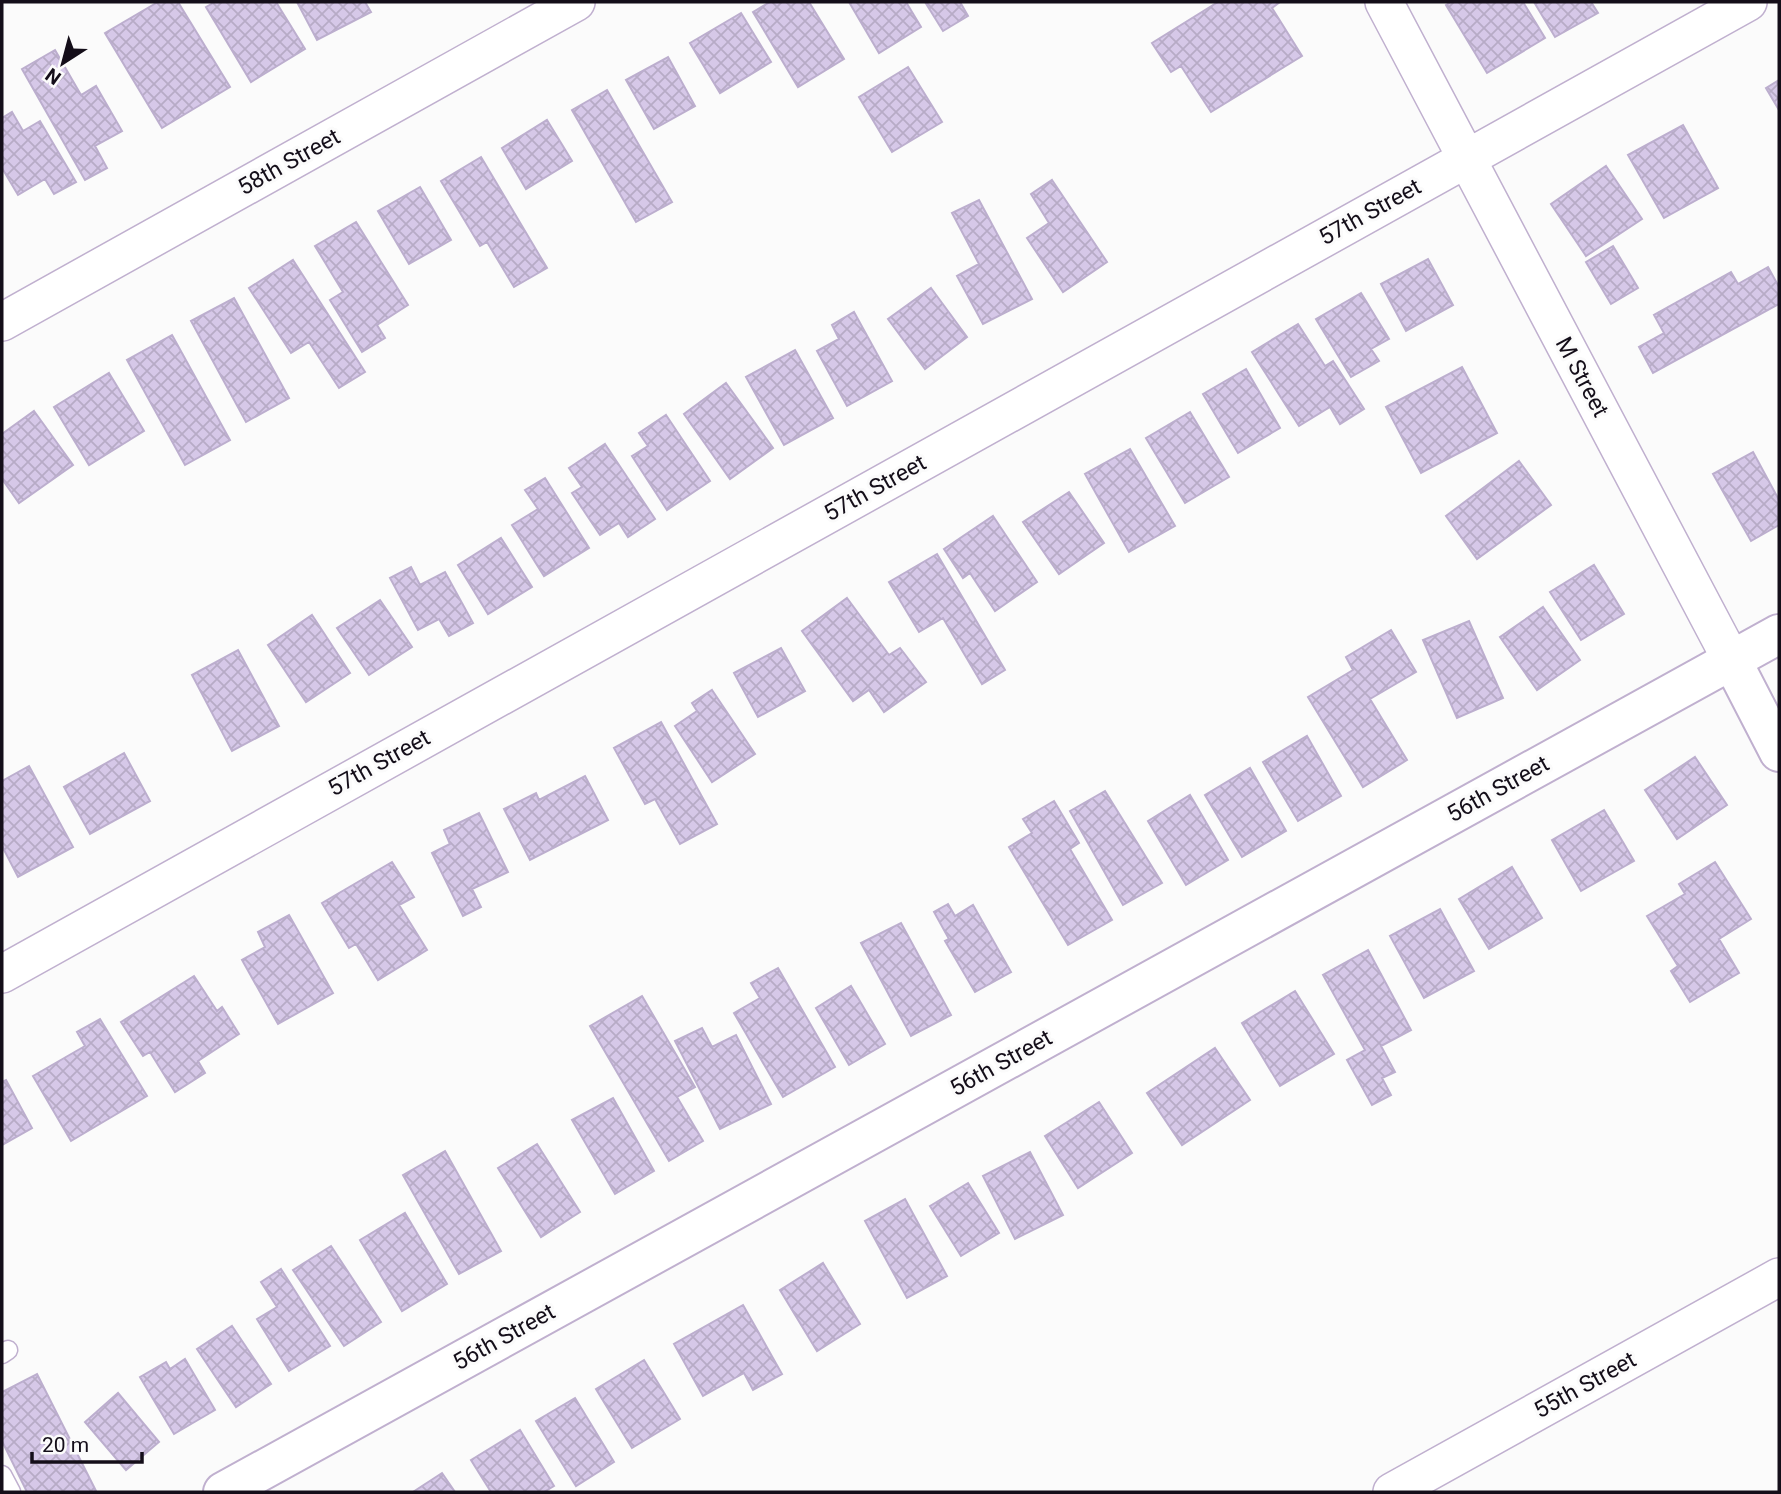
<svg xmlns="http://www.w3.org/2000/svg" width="1781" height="1494" font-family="Roboto,sans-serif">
	<defs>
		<pattern id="building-cross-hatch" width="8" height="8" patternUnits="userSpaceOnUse" patternTransform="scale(1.75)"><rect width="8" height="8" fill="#d6c8e8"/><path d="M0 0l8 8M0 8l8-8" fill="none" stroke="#b7abc6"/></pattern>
	</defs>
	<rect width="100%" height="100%" fill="#fbfbfb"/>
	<path fill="url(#building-cross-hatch)" stroke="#bcaece" stroke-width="2" d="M158 2H178L230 87 162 128 105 33Z
		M215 2H276L305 49 251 82 206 7Z
		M297 2H365L371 12 317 40Z
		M770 2H809L844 59 798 87 753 12Z
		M849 2H906L921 27 879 53Z
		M925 2H960L968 16 943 31Z
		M1218 2H1280L1272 8 1302 56 1211 112 1181 66 1171 72 1152 43Z
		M1451 2H1523L1545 38 1487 73 1446 5Z
		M1534 2H1591L1598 13 1555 37Z
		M741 13 771 62 720 93 690 43Z
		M55 50 81 95 96 86 122 131 95 146 107 168 85 180 22 69Z
		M668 57 695 106 654 129 626 80Z
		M908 67 942 122 892 152 859 97Z
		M1779 80V110L1766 88Z
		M607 90 672 202 636 222 572 110Z
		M12 112 23 131 40 121 76 182 54 194 45 179 18 195 2 168V118Z
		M547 120 572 161 526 189 502 148Z
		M1683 125 1718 188 1664 218 1628 155Z
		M481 157 547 268 514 287 487 242 480 246 441 181Z
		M1606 166 1642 219 1586 256 1551 204Z
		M1052 180 1107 262 1063 292 1027 238 1049 223 1031 194Z
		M420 187 451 240 409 264 378 211Z
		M979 200 1032 299 983 324 957 276 979 264 952 213Z
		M356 222 408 305 377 325 385 338 362 352 330 300 343 292 315 246Z
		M1613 246 1638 288 1611 304 1586 262Z
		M1428 259 1453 305 1406 331 1381 284Z
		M293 260 365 372 339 388 309 342 291 353 249 288Z
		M1768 267 1779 287V304L1653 373 1639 347 1664 333 1654 315 1731 272 1738 284Z
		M931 288 967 337 925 369 888 319Z
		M1361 293 1389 339 1371 349 1379 361 1351 377 1316 319Z
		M234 298 289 398 246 422 191 321Z
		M854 312 892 381 847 406 817 351 839 339 832 325Z
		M1298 324 1325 366 1333 361 1364 409 1340 424 1330 407 1299 426 1252 352Z
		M172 335 230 440 185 465 127 360Z
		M795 350 833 418 784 445 746 377Z
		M1462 367 1497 433 1421 473 1386 407Z
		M1246 369 1280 428 1238 453 1203 394Z
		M109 373 144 431 89 465 54 407Z
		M726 383 773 448 730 479 684 414Z
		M34 411 73 465 19 503 2 479V434Z
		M1190 412 1229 477 1185 503 1146 438Z
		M666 415 710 481 667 510 632 456 648 446 639 433Z
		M605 444 655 519 628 537 619 523 600 535 572 493 582 487 569 468Z
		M1130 449 1175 526 1129 552 1085 474Z
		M1753 452 1779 500V525L1751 541 1713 474Z
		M1519 461 1551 505 1477 559 1446 516Z
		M545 478 589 548 544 576 512 525 538 509 525 490Z
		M1069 492 1104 543 1059 574 1023 522Z
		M993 516 1037 582 995 611 970 573 963 578 944 549Z
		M501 538 532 587 488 614 458 565Z
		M937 554 1005 670 982 684 943 618 919 632 889 582Z
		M1594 565 1624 614 1581 640 1550 592Z
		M411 567 420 585 445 572 473 623 449 636 439 619 418 630 390 578Z
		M847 598 889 655 900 648 926 682 884 712 869 690 853 701 802 631Z
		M380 600 412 647 369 675 337 628Z
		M1543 607 1580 660 1537 690 1500 637Z
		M312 615 350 673 306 702 268 645Z
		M1469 621 1503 698 1457 718 1423 640Z
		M1391 630 1416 672 1370 699 1407 760 1363 787 1308 697 1353 670 1346 657Z
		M781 648 805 691 758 717 734 673Z
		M238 650 279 726 232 751 192 675Z
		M712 690 755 754 712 782 675 726 697 711 692 703Z
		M661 722 717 824 680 844 655 799 645 804 614 748Z
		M1307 736 1341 796 1298 821 1263 762Z
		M124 753 150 801 90 834 64 787Z
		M1695 757 1727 805 1677 839 1645 790Z
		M29 766 73 847 18 877 2 846V781Z
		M1250 768 1286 831 1242 857 1205 795Z
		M585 776 608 820 530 860 504 809 536 793 539 800Z
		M1105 791 1162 883 1123 905 1070 811Z
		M1190 795 1228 860 1186 885 1148 821Z
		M1054 801 1079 843 1070 849 1112 920 1068 945 1009 847 1032 833 1023 819Z
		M1604 810 1634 861 1581 891 1552 840Z
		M479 813 508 872 472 889 481 907 463 916 432 853 450 844 444 830Z
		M392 862 414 897 399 905 427 950 378 980 356 944 349 948 322 903Z
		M1715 862 1751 919 1719 939 1739 973 1690 1002 1671 971 1678 966 1647 916 1685 894 1679 884Z
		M1512 867 1542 918 1489 949 1459 899Z
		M948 904 955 916 973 905 1011 972 975 992 945 941 949 939 934 912Z
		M1440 909 1474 971 1424 998 1390 936Z
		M289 915 333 993 278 1024 242 960 265 947 258 932Z
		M901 923 951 1015 911 1036 861 943Z
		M1368 950 1411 1030 1381 1046 1395 1072 1382 1078 1391 1095 1372 1105 1347 1060 1365 1050 1323 975Z
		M778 968 835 1067 783 1097 734 1013 760 998 751 983Z
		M194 976 217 1011 222 1007 239 1034 198 1061 205 1073 175 1092 150 1052 143 1056 121 1022Z
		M851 986 885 1044 849 1065 816 1008Z
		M1295 991 1334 1054 1280 1086 1242 1023Z
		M642 996 695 1087 677 1097 703 1141 669 1161 590 1026Z
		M100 1019 147 1096 71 1141 33 1076 85 1046 77 1032Z
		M702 1028 712 1047 736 1035 771 1104 720 1129 675 1041Z
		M1215 1048 1250 1100 1182 1145 1147 1093Z
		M6 1080 32 1128 2 1145V1082Z
		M613 1098 654 1171 615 1194 572 1120Z
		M1099 1102 1132 1153 1078 1188 1045 1136Z
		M537 1144 580 1212 541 1237 498 1168Z
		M445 1151 501 1251 459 1274 403 1175Z
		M1030 1152 1063 1215 1015 1239 983 1176Z
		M968 1183 999 1233 961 1256 930 1206Z
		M905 1199 947 1276 907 1298 865 1221Z
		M405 1213 447 1284 402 1311 360 1240Z
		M331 1246 381 1322 344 1346 293 1270Z
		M823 1263 860 1324 817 1351 780 1290Z
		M281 1269 330 1346 289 1371 257 1319 277 1307 261 1282Z
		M743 1305 782 1374 753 1390 744 1373 703 1396 674 1344Z
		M232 1326 271 1384 236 1407 197 1349Z
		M185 1359 215 1410 174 1434 140 1377 166 1362 170 1369Z
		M644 1360 680 1419 632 1448 596 1389Z
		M37 1374 96 1491 93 1492H27L2 1441V1392Z
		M118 1393 159 1442 126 1470 85 1422Z
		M575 1398 614 1462 576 1486 536 1421Z
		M520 1430 554 1486 544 1492H491L471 1460Z
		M442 1473 455 1492H413Z"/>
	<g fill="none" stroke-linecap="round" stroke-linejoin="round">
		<defs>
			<path id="lane" d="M2 1354 8 1350
				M2 1475 11 1492"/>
			<path id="street" d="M1384 2 1732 661
				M2 322 576 2
				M2 974 1748 2
				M1392 1492 1779 1277"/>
			<path id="secondary" d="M1732 661 1779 752
				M223 1492 1779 634"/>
		</defs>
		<use href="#lane" stroke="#c0b0cf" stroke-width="21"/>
		<use href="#street" stroke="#c0b0cf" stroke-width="40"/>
		<use href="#secondary" stroke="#c0b0cf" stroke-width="42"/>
		<use href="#lane" stroke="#fff" stroke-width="18"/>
		<use href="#street" stroke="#fff" stroke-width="37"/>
		<use href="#secondary" stroke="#fff" stroke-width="38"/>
	</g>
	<g text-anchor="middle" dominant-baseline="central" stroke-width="6" stroke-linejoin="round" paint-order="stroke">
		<g font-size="23" fill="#140e19" stroke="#fbfbfb">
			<text transform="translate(289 162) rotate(-29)">58th Street</text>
			<text transform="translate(1370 212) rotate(-29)">57th Street</text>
			<text transform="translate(1582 377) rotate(62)">M Street</text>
			<text transform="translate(875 488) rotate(-29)">57th Street</text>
			<text transform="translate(379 763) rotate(-29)">57th Street</text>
			<text transform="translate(1498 789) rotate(-29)">56th Street</text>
			<text transform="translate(1001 1063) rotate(-29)">56th Street</text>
			<text transform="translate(504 1337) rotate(-29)">56th Street</text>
			<text transform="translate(1585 1385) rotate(-29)">55th Street</text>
		</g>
	</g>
	<rect width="1781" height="1494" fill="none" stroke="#140e19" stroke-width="7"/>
	<g transform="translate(63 63) rotate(216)" stroke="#fbfbfb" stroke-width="5" paint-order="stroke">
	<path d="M0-5L12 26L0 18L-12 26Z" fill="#140e19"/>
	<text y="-10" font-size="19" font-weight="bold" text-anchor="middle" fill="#140e19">N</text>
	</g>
	<path d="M32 1452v10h110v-10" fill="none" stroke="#140e19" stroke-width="3.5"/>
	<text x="42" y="1452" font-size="21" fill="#140e19" stroke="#fbfbfb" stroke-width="5" paint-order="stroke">20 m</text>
</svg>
